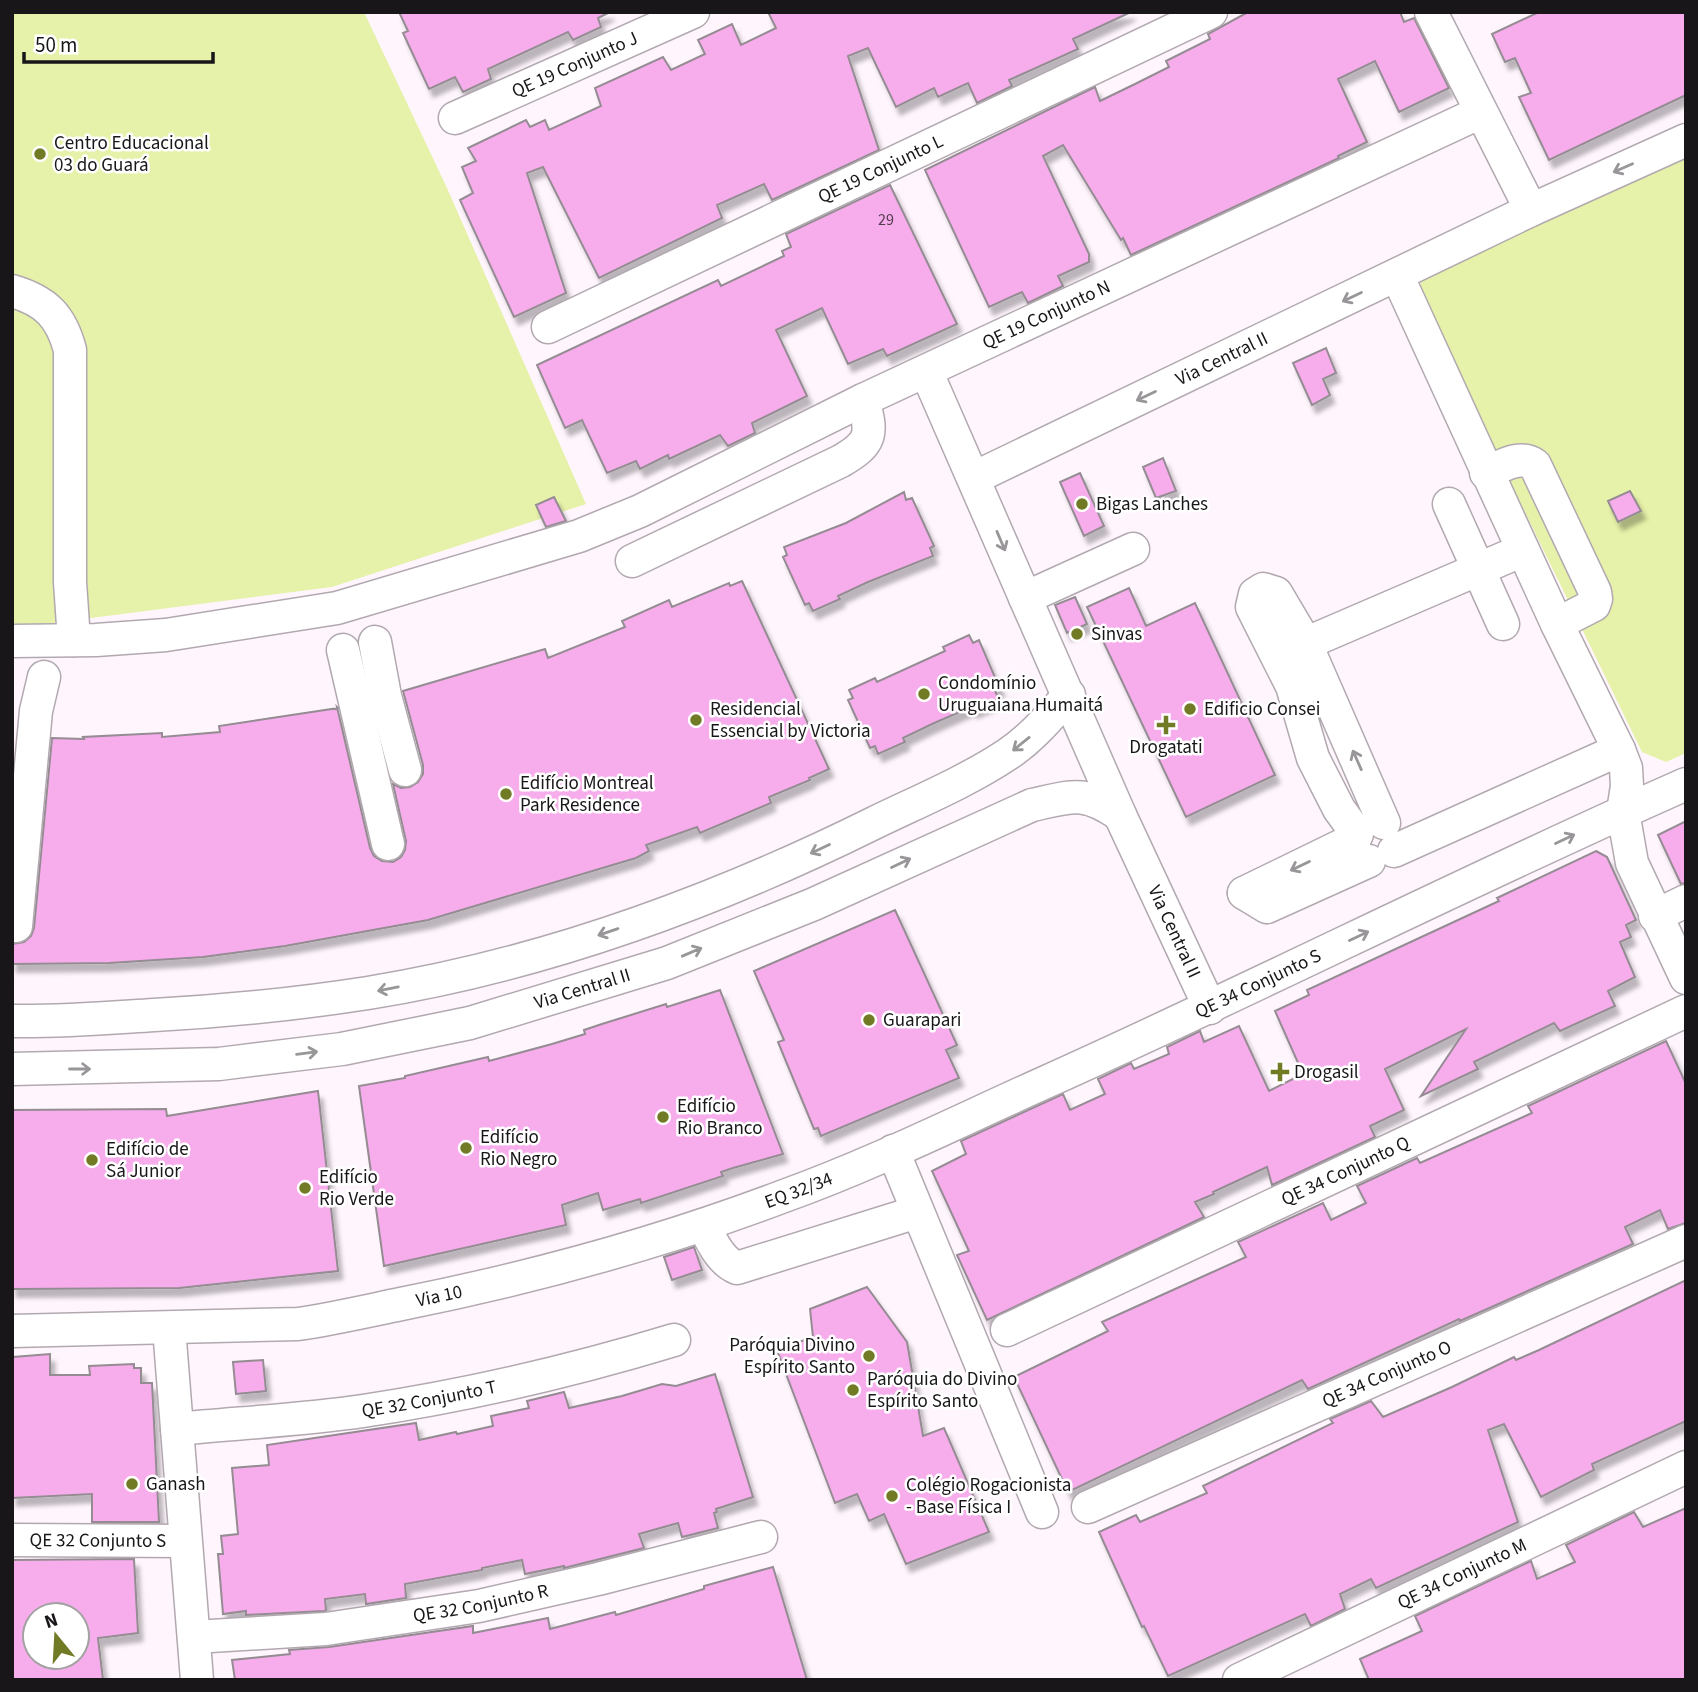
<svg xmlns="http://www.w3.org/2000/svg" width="1698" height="1692" font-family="'Source Sans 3',sans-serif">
	<defs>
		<filter id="shadow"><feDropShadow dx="4.5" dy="8" stdDeviation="2" flood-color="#0004"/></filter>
	</defs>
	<rect width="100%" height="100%" fill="#fff6fd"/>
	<path fill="#e6f1a9" d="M12 12H364L447 188 586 504 332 587 29 626 12 623Z
		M1686 146V753L1666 762 1642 752 1418 293 1424 271Z"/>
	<path fill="#f7adec" stroke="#958c93" stroke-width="2" fill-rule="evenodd" filter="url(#shadow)" d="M399 12H610L598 18 601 27 573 40 568 32 488 69 491 79 463 92 455 77 429 89 403 33 408 31Z
		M768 12H1131L1073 39 1078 49 1009 80 1012 86 977 103 968 83 938 97 934 88 896 107 868 48 848 56 879 150 772 200 764 184 717 205 722 218 599 278 543 167 527 173 566 293 514 317 460 200 473 193 462 167 476 161 468 148 526 120 530 127 545 120 549 130 601 106 595 88 663 57 671 70 705 54 698 40 732 24 741 45 776 28Z
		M1248 12H1400L1404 22 1414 18 1449 88 1399 112 1375 61 1338 79 1367 142 1338 156 1339 158 1131 255 1123 238 1121 240 1063 145 1043 156 1089 254V262L1058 276 1063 286 1028 303 1022 292 989 307 925 170 1095 87 1100 101 1135 84 1169 67 1166 61 1210 39 1208 34Z
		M1539 12H1686V95L1549 160 1519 97 1531 93 1515 58 1505 62 1492 34Z
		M890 185 957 324 887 356 883 349 848 364 822 308 776 330 807 396 752 423 755 433 728 446 720 435 669 459 668 455 640 469 636 461 607 473 582 420 565 428 537 365 718 280 721 286 784 256 782 251 791 247 786 234Z
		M1326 348 1336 373 1323 379 1330 395 1312 405 1293 363Z
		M1163 458 1176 491 1156 498 1143 467Z
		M1080 473 1104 526 1084 536 1060 482Z
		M1630 491 1641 511 1618 522 1608 501Z
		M904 492 906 500 912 498 934 546 930 548 933 556 868 582 838 596 840 599 813 611 809 603 805 605 783 557 787 555 784 547 846 523Z
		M554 497 566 521 546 527 536 505Z
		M742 581 829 769 809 778 810 780 769 797 771 803 700 833 697 827 646 845 649 851 636 858 428 920 285 946 203 957 109 963 12 964V944L24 942 31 936 34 928 52 738 84 739 83 737 162 733V737L220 732 219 726 338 708 337 707 370 848 374 856 382 861 393 862 401 857 405 850 406 841 393 784 401 788 410 787 418 782 423 774V765L403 691 545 649 548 658 625 627 622 621 669 600 672 607 729 583 730 586Z
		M1129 588 1146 626 1195 603 1275 775 1186 817 1087 607Z
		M1075 597 1087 624 1067 633 1055 605Z
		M969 635 973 643 979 640 1000 689 995 691 999 699 973 710 971 707 932 724 903 738 905 742 878 754 875 746 870 748 848 700 853 698 849 690 875 678 877 682 945 651 943 647Z
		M1686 821V883L1681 884 1658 835Z
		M1596 851 1607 857 1636 920 1626 925 1631 937 1620 942 1635 977 1608 991 1615 1006 1560 1031 1554 1023 1474 1062 1478 1069 1421 1096 1466 1029 1385 1069 1404 1110 1370 1126 1375 1137 1272 1185 1267 1167 1213 1192 1214 1194 1195 1202 1204 1217 987 1320 957 1255 969 1251 932 1171 966 1154 961 1141 1063 1094 1070 1110 1105 1094 1098 1079 1131 1063 1134 1069 1169 1054 1167 1047 1200 1031 1204 1042 1239 1026 1269 1091 1303 1074 1275 1011 1309 995 1307 990 1499 901 1497 898Z
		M895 910 957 1045 946 1050 959 1078 821 1136 818 1128 814 1129 778 1042 784 1040 754 971Z
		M720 990 783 1154 733 1168 721 1172 723 1176 641 1203 640 1199 603 1210 598 1193 562 1205 566 1225 384 1266 359 1086 405 1078V1076L488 1057 489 1061 552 1044 585 1034 584 1030 602 1024 666 1004 667 1007Z
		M1666 1041 1686 1084V1223L1668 1229 1660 1210 1625 1227 1633 1244 1460 1321 1459 1319 1308 1389 1302 1380 1068 1492 1014 1377 1108 1331 1102 1322 1246 1257 1238 1242 1323 1203 1331 1220 1366 1203 1357 1186 1417 1158 1420 1163 1532 1113 1528 1106Z
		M318 1091 338 1271 179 1288 12 1289V1110L166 1109 167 1116Z
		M694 1247 702 1270 672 1280 664 1257Z
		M1686 1280V1421L1592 1464 1594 1470 1541 1497 1504 1424 1488 1430 1518 1522 1376 1588 1371 1579 1340 1594 1345 1609 1311 1626 1305 1614 1168 1676 1144 1626 1142 1627 1099 1532 1136 1515 1140 1522 1207 1493 1203 1486 1333 1423 1330 1419 1371 1401 1383 1417 1452 1387 1514 1357 1516 1360 1539 1350Z
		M867 1287 907 1342 923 1436 944 1428 989 1532 906 1564 884 1514 869 1521 857 1494 835 1503 777 1350 813 1337 810 1309Z
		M50 1354V1375H90L89 1366 134 1364V1368H141V1383H152L159 1522H92V1494L12 1498 13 1357Z
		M263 1360 266 1391 236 1394 233 1362Z
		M715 1374 753 1497 716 1509 717 1512 714 1513 718 1528 682 1537 678 1523 639 1534 644 1548 564 1568V1566L525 1574 522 1560 482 1568V1570L405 1584 406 1598 366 1604 365 1594 325 1599 326 1610 324 1611 246 1615V1611L223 1614 218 1554H223L221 1536 238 1534 232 1468 269 1465 267 1445 416 1423 419 1440 456 1432 457 1434 493 1426 491 1416 529 1408 527 1401 564 1392 569 1408 622 1396 662 1384 676 1386Z
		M1686 1508V1680H1369L1360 1659 1422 1631 1415 1616 1531 1561 1537 1579 1575 1562 1566 1545 1634 1512 1643 1527Z
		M134 1559 138 1633 98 1638 103 1680H12V1560ZM35 1615H77V1657H35Z
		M773 1567 807 1680H235L232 1660 290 1654 289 1650 329 1647 473 1626V1633L548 1618 550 1629 615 1612 616 1615 704 1589V1586Z"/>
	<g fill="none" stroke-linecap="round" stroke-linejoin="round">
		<defs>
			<g id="minor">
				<path d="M1431 12 1531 210"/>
				<path id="s1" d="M455 118 693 12"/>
				<path d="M1397 275 1557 624 1619 750 1626 768 1627 786 1623 812 1632 863 1686 978"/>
				<path d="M12 291C46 301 61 316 70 350V582L74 640"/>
				<path id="s2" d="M548 327 1211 12"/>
				<path id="s3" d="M927 373 1120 815 1210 1008"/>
				<path d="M1486 473C1502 466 1520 454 1535 465L1595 592 1596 599 1594 605 1557 624"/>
				<path id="s4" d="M974 478 1531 210 1686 140"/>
				<path d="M1449 504 1503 624"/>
				<path d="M632 561 841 461C872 443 873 434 863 400"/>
				<path d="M1025 598 1133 549"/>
				<path id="s5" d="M12 641 96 640 166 635 337 608 579 536 640 511 863 400 1481 112"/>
				<path d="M375 642 385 696 405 770"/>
				<path d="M343 650 388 844"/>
				<path d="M1286 652 1523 550"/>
				<path d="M1357 834 1339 809 1313 758 1292 686 1252 607 1255 594 1263 589 1276 593 1305 642 1384 823"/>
				<path d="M1394 851 1619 750"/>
				<path d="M1244 893 1267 907 1369 861"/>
				<path d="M1244 893 1355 839"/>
				<path d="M1655 916 1686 901"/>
				<path d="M16 926 36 711 44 677"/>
				<path d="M12 1021C60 1022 107 1018 154 1015 226 1011 297 1004 368 993 542 965 714 902 872 824 917 802 966 782 1008 754 1032 738 1050 716 1069 695"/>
				<path id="s6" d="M12 1069 219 1064 342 1049 470 1023 667 963 814 904 1032 805C1073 796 1084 790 1120 815"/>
				<path d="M893 1151 1042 1512"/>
				<path d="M703 1225C712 1241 720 1261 737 1268L917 1212"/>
				<path d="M169 1328 197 1680"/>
				<path id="s7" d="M1007 1330 1686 1011"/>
				<path id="s8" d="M12 1331 298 1324C333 1319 367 1311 401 1304 531 1278 660 1243 784 1196 873 1164 959 1121 1046 1082 1260 986 1470 879 1686 784"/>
				<path id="s9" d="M177 1429C238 1423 301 1420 363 1411 469 1395 572 1371 674 1340"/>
				<path id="s10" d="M1088 1507 1686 1241"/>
				<path id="s11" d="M12 1540 185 1541"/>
				<path id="s12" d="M194 1637 326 1629 479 1606 598 1579 761 1537"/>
				<path id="s13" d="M1239 1680 1686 1467"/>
			</g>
		</defs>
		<use href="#minor" stroke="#b2a9b0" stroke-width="35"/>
		<use href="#minor" stroke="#fff" stroke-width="32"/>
	</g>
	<defs><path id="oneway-shaft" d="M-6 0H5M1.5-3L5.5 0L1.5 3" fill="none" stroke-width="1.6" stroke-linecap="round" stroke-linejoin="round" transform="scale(1.75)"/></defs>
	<g stroke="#989698">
		<use href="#oneway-shaft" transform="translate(1623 168) rotate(156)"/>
		<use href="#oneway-shaft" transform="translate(1352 297) rotate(154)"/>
		<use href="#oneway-shaft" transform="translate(1146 396) rotate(154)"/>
		<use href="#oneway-shaft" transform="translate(1001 541) rotate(67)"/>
		<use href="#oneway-shaft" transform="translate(1021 744) rotate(141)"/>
		<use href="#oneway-shaft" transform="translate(1357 760) rotate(-114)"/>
		<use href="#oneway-shaft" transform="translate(1565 839) rotate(-25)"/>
		<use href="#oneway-shaft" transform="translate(820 849) rotate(155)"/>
		<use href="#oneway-shaft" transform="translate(901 863) rotate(-25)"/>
		<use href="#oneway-shaft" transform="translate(1300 866) rotate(154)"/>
		<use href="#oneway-shaft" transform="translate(608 932) rotate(161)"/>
		<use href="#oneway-shaft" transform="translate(1359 936) rotate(-25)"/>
		<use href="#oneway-shaft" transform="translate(692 952) rotate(-23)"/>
		<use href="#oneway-shaft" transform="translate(388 989) rotate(169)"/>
		<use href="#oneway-shaft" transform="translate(307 1053) rotate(-7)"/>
		<use href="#oneway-shaft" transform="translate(80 1069)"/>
	</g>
	<g fill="#717a24" stroke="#fff" stroke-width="2.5">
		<circle cx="40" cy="154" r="7"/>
		<circle cx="1082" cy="504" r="7"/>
		<circle cx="1077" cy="634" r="7"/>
		<circle cx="924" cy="694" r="7"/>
		<circle cx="1190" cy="709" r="7"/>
		<circle cx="696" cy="720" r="7"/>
		<path d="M1162.5 714.5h7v7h7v7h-7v7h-7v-7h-7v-7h7z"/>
		<circle cx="506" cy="794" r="7"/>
		<circle cx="869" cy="1020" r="7"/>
		<path d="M1276.5 1061.5h7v7h7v7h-7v7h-7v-7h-7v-7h7z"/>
		<circle cx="663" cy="1117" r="7"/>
		<circle cx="466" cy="1148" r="7"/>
		<circle cx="92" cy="1160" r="7"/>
		<circle cx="305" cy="1188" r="7"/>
		<circle cx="869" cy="1356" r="7"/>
		<circle cx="853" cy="1390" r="7"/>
		<circle cx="132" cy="1484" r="7"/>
		<circle cx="892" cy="1496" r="7"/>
	</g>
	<g text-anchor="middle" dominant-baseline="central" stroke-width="5" stroke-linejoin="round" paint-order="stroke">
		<g font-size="16" fill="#503c4e">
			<text x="886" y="220">29</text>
		</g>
		<g font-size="19" fill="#191619" stroke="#fff">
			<text stroke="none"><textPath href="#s1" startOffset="131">QE 19 Conjunto J</textPath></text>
			<text stroke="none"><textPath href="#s2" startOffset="368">QE 19 Conjunto L</textPath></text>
			<text stroke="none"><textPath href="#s5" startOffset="1097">QE 19 Conjunto N</textPath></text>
			<text stroke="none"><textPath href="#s4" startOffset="275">Via Central II</textPath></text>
			<text stroke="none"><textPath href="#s3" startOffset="611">Via Central II</textPath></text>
			<text stroke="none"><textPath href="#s8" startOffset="1309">QE 34 Conjunto S</textPath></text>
			<text stroke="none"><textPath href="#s6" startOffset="579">Via Central II</textPath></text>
			<text stroke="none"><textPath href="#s7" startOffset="374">QE 34 Conjunto Q</textPath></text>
			<text stroke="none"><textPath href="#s8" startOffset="805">EQ 32/34</textPath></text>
			<text stroke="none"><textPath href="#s8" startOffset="430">Via 10</textPath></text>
			<text stroke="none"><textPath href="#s10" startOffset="327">QE 34 Conjunto O</textPath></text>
			<text stroke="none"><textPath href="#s9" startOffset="254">QE 32 Conjunto T</textPath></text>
			<text stroke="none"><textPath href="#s11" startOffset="86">QE 32 Conjunto S</textPath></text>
			<text stroke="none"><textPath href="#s13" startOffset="247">QE 34 Conjunto M</textPath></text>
			<text stroke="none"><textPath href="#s12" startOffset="289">QE 32 Conjunto R</textPath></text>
		</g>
		<g font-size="19" fill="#191619" stroke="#fff" text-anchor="start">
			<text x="54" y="143">Centro Educacional<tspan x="54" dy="22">03 do Guará</tspan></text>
			<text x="1096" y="504">Bigas Lanches</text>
			<text x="1091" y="634">Sinvas</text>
			<text x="938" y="683">Condomínio<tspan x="938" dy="22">Uruguaiana Humaitá</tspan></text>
			<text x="710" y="709">Residencial<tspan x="710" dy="22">Essencial by Victoria</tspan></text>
			<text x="1204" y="709">Edificio Consei</text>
			<text x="1166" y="747" text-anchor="middle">Drogatati</text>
			<text x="520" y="783">Edifício Montreal<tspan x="520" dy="22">Park Residence</tspan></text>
			<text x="883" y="1020">Guarapari</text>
			<text x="1294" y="1072">Drogasil</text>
			<text x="677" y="1106">Edifício<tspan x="677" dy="22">Rio Branco</tspan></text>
			<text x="480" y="1137">Edifício<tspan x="480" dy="22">Rio Negro</tspan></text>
			<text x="106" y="1149">Edifício de<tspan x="106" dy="22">Sá Junior</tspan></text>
			<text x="319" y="1177">Edifício<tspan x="319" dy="22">Rio Verde</tspan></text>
			<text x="855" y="1345" text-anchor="end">Paróquia Divino<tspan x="855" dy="22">Espírito Santo</tspan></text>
			<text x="867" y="1379">Paróquia do Divino<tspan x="867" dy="22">Espírito Santo</tspan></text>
			<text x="146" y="1484">Ganash</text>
			<text x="906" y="1485">Colégio Rogacionista<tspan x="906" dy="22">- Base Física I</tspan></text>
		</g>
	</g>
	<rect width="1698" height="1692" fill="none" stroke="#191619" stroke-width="28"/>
	<g transform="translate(56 1636) rotate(342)"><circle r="33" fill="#ffffff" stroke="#a3a2a3" stroke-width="2"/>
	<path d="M0-5L12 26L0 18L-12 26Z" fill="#717a24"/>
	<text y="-10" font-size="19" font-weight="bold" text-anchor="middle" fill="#191619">N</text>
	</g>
	<path d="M24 52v10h189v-10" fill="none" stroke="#191619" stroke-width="3.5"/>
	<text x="35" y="52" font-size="21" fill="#191619" stroke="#ffffff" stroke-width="5" paint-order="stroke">50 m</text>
</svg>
